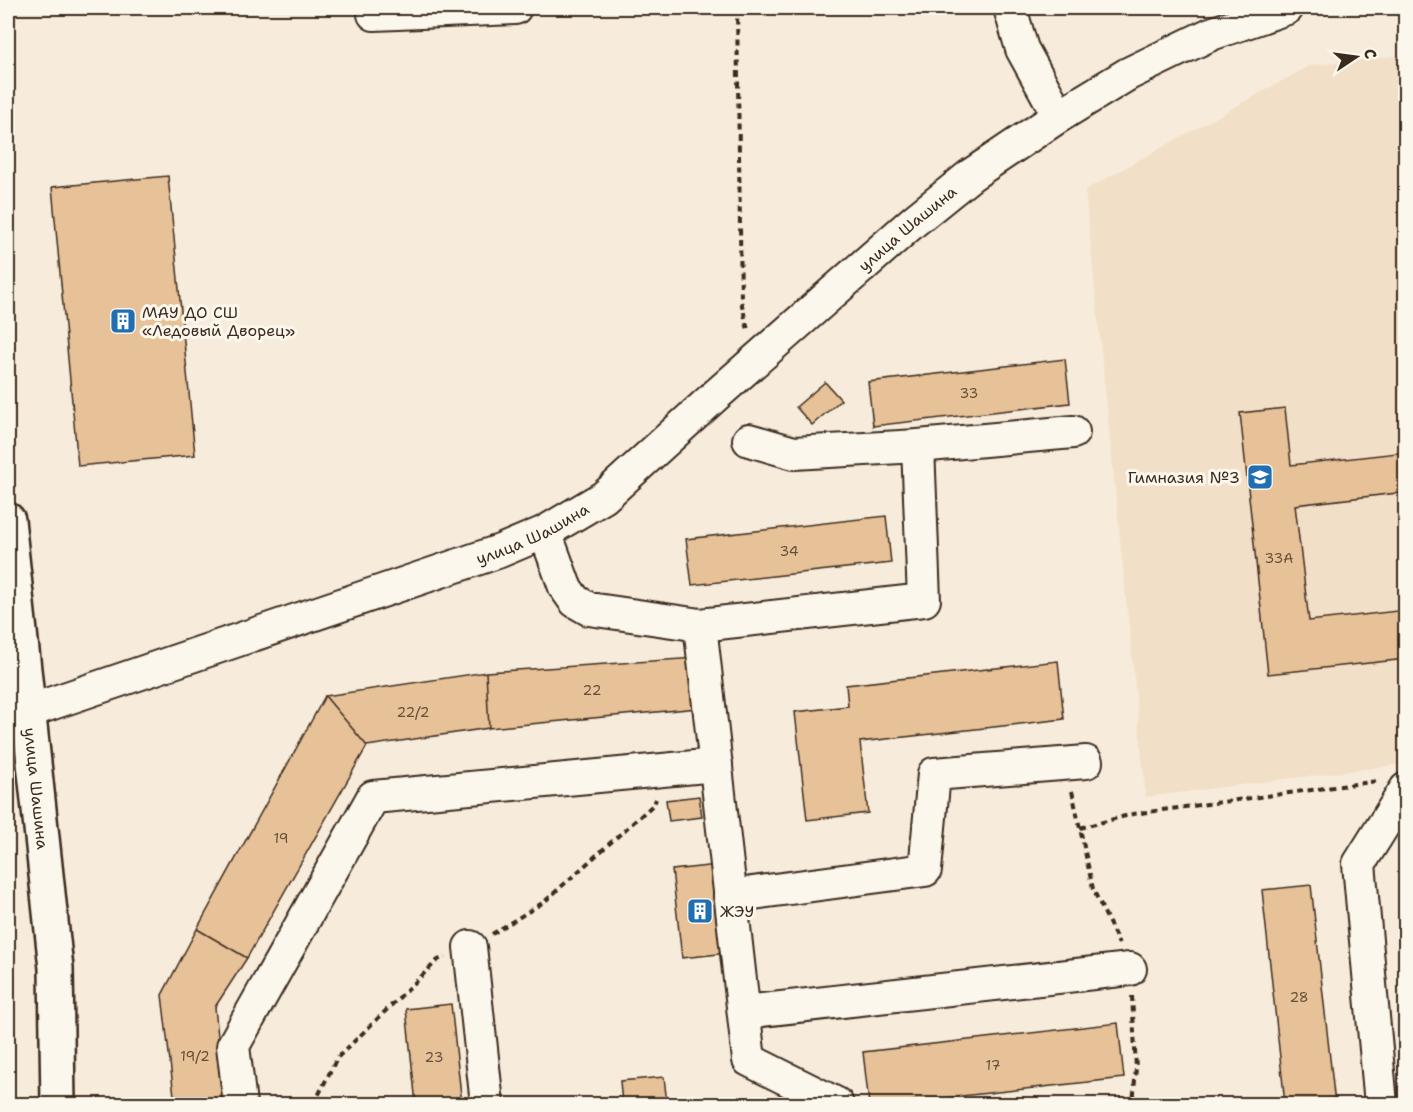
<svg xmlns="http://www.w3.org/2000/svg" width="1413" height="1112" font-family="'Shantell Sans',sans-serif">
	<rect width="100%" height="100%" fill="#f7ecdb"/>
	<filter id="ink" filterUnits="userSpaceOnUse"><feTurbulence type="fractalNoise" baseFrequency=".0167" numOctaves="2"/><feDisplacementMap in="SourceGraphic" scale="12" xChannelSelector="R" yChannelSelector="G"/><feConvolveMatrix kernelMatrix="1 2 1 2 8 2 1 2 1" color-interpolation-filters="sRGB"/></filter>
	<g filter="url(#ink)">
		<path fill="#f2dfc7" d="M1405 55V764L1146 797 1085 190 1309 66Z"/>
		<path fill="#e7c197" stroke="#3b2a1e" stroke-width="1.5" d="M168 176 195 455 78 466 52 187Z
			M1065 359 1070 403 873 426 868 382Z
			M825 382 841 400 812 425 796 407Z
			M1285 408 1291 465 1406 452V492L1295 505 1309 621 1406 610V659L1268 674 1240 413Z
			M886 516 891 563 692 585 686 539Z
			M696 658 698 708 489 728 486 672Z
			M1058 661 1064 719 860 742 868 813 807 820 795 712 848 706 846 685Z
			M486 672 489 728 367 746 325 696Z
			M325 696 367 746 247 958 197 929Z
			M699 796 702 817 669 821 666 800Z
			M717 865 728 953 682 958 672 870Z
			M1311 885 1335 1104H1285L1262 890Z
			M197 929 247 958 215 1007 225 1104H175L162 995Z
			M451 1004 462 1104H416L406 1009Z
			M1118 1023 1124 1078 889 1104H869L863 1052Z
			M664 1077 667 1104H622L620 1081Z"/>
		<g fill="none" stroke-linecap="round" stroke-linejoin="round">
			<defs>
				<g id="minor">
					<path d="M1010 8 1022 49 1059 116"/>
					<path d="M374 14 515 8"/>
					<path d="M749 440 794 453 918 446 1073 432"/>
					<path d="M545 532 565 587 575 601 589 609 700 625 924 600 918 446"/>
					<path d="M700 625 749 1060 837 1104"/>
					<path id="s1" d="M29 711 500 551 545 532 604 497 715 396 914 221 971 175 1059 116 1128 74 1211 34 1287 8"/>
					<path d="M730 896 925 870 934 774 1086 762"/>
					<path d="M470 947 487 1104"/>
					<path d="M744 1012 1130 969"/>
					<path d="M240 1104 233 1046 373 797 716 765"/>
					<path d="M1381 1104 1359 864 1406 789"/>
				</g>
				<g id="major">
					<path id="s2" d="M8 520 56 968 58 1104"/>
				</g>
			</defs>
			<use href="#minor" stroke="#3b2a1e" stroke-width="36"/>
			<use href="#major" stroke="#3b2a1e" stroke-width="38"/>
			<path stroke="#3b2a1e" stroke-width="4" stroke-dasharray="6 4.5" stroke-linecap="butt" d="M737 8 741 301 748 330
				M1072 791 1093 889 1119 944
				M1080 828 1133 814 1378 781
				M492 934 544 902 654 804 656 799
				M1132 996 1136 1068 1133 1104
				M314 1104 337 1058 438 960 445 957"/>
			<use href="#minor" stroke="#fbf7ec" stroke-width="32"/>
			<use href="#major" stroke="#fbf7ec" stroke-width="33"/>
		</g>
	</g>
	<defs>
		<symbol id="building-square" viewBox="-11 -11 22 22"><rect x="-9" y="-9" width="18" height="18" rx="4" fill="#1f6fb2" stroke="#fbf7ec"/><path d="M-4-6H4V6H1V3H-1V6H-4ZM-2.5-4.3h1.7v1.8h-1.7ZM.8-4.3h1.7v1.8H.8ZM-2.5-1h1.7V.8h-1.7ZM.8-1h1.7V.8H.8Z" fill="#fff"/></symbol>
		<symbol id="school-square" viewBox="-11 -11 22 22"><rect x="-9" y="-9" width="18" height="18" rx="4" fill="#1f6fb2" stroke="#fbf7ec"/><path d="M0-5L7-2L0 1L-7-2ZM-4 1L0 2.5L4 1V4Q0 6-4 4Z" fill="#fff"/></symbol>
	</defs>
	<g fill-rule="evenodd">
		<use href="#building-square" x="108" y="306" width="30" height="30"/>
		<use href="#school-square" x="1245" y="462" width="30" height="30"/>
		<use href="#building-square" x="685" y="896" width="30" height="30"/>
	</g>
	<g text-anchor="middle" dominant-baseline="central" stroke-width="6" stroke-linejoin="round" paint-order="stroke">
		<g font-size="14" fill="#66503c">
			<text x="969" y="393">33</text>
			<text x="789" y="551">34</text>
			<text x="1279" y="558">33А</text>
			<text x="592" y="690">22</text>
			<text x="413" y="712">22/2</text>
			<text x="281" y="838">19</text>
			<text x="1299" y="997">28</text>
			<text x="195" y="1056">19/2</text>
			<text x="434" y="1057">23</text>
			<text x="993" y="1065">17</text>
		</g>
		<g font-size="16" fill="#3b2a1e" stroke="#fbf7ec">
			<text stroke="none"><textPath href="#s1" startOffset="1020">улица Шашина</textPath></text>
			<text stroke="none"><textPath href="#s1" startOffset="534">улица Шашина</textPath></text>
			<text stroke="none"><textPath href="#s2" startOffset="270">улица Шашина</textPath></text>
		</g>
		<g font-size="16" fill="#3b2a1e" stroke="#fbf7ec" text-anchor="start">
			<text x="142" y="312">МАУ ДО СШ<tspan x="142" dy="18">«Ледовый Дворец»</tspan></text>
			<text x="1240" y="477" text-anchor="end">Гимназия №3</text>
			<text x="720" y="911">ЖЭУ</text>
		</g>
	</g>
	<rect width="1413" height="1112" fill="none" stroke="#fbf7ec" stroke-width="30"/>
	<rect x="15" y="15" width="1383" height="1082" fill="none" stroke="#3b2a1e" stroke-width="2" filter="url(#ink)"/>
	<g transform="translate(1356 57) rotate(77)" stroke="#fbf7ec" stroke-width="4.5" paint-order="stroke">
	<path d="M0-4.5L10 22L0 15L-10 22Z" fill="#3b2a1e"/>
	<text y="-9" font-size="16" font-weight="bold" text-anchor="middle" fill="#3b2a1e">С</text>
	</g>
</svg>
